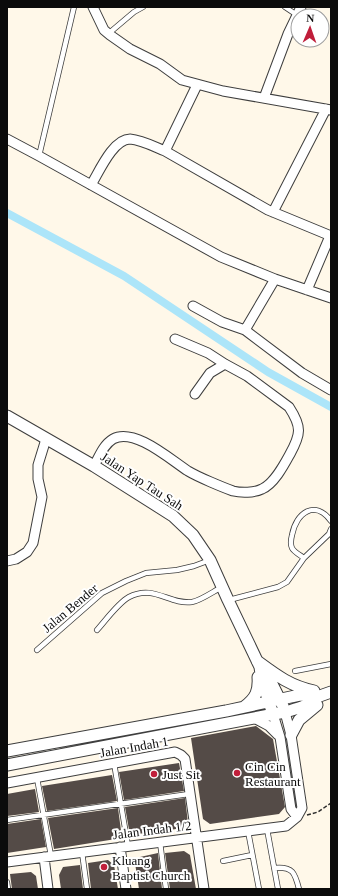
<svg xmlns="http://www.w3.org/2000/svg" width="338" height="896" font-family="Georgia,serif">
	<rect width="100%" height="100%" fill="#fff8e9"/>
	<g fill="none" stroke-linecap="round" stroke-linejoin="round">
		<path stroke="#ace5f9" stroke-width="8" d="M7 213 124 276 268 372 331 407"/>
	</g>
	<path fill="#544b47" d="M256 726 273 739 285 807 279 814 210 824 203 819 191 738Z
		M179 763 184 791 124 800 119 772Z
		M112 775 117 801 47 811 42 786Z
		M35 789 39 812 7 816V794Z
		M185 798 188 823 184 828 130 835 125 807Z
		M118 808 122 838 54 849 48 818Z
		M41 819 46 847 7 853V824Z
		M184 851 190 855 196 889H170L165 853Z
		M158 853 162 889H139L135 863 140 857Z
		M108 860 114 865 118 889H91L88 863Z
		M80 865 83 889H61L59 875 63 867Z
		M31 872 36 876 38 889H12L10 874Z"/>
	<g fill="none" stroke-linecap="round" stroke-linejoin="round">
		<defs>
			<path id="service" d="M285 7 297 15
				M108 34 134 12 143 7
				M39 156 74 7
				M304 558C300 555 294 552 292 548 290 544 291 539 292 535 296 513 315 499 331 521
				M229 600 278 587 287 582 304 558 329 534 331 529
				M97 630C106 620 118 603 129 597 154 584 169 605 192 602 200 601 214 591 222 587
				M37 650 102 593 126 581 146 573 177 570 194 566 210 560
				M295 671 331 664
				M114 763 128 846
				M37 778 51 856
				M7 820 189 794
				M267 829 278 889
				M248 831 259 889
				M160 842 166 889
				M82 852 87 889
				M223 861 252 855
				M274 868C293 866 295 873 299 889
				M7 882 8 889"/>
			<path id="minor" d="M93 7 104 30 110 35 130 49 160 64 182 80 223 91 331 110
				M197 85 165 151 268 210 331 236
				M264 98 288 34 301 7
				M7 139 39 156 221 257 275 279 331 298
				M91 185C99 172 113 139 130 139 142 140 155 147 165 151
				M273 212 326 109
				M275 279 245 330 302 373 331 390
				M307 290 330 236
				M193 306 222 322 245 330
				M195 394 210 373 225 364
				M94 466C99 457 103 445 113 439 134 427 171 460 188 471 198 477 222 487 233 491 241 493 254 493 262 489 274 484 284 465 290 454 301 434 302 427 289 407L247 376 225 364 208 353 175 339
				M7 561 16 559 27 552 33 543 42 497 38 479V465L46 439
				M273 714 280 737 291 809 297 817
				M254 718 269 726 278 735
				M7 783 175 752 181 755 185 759 204 889
				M120 847 126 889
				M44 857 48 889
				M7 862 286 826 297 817 302 808 291 735 285 712"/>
			<path id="tertiary" d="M7 416 94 466 173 516 193 535 210 560 228 600 260 667 262 681 273 714
				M257 661C276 675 290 686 314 691
				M262 669 269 678 283 706
				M244 707C256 698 259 691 258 677
				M291 735 299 720 317 705
				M7 751 226 711 300 695 317 697 331 692
				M7 765 285 712C299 708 307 707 317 697"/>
		</defs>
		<use href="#service" stroke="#3e3e3e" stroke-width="6"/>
		<use href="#minor" stroke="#3e3e3e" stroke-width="11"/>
		<use href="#tertiary" stroke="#3e3e3e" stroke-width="13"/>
		<path stroke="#2d2d2d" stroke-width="1.5" stroke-dasharray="4 2" stroke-linecap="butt" d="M307 815 318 812 331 803"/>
		<use href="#service" stroke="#fff" stroke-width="4.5"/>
		<use href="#minor" stroke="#fff" stroke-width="9"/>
		<use href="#tertiary" stroke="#fff" stroke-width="11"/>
	</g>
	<g fill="#c01e3a" stroke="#fff" stroke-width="1.5">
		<circle cx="237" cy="773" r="4"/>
		<circle cx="154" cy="774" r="4"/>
		<circle cx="104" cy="867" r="4"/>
	</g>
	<g text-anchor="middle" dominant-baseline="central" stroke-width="4" stroke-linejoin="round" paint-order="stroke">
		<g font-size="13" fill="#0b0b0b" stroke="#fff">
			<text transform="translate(142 481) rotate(33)">Jalan Yap Tau Sah</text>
			<text transform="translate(70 608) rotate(-40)">Jalan Bender</text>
			<text transform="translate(134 747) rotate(-10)">Jalan Indah 1</text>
			<text transform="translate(152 830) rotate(-7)">Jalan Indah 1/2</text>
		</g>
		<g font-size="13" fill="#0b0b0b" stroke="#fff" text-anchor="start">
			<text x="245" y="766">Cin Cin<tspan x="245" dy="15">Restaurant</tspan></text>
			<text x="162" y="774">Just Sit</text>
			<text x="112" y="860">Kluang<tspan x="112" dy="15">Baptist Church</tspan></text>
		</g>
	</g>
	<rect width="338" height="896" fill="none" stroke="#0b0b0b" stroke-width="16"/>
	<g transform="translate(310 28) rotate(2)"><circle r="19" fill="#ffffff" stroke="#9d9d9d"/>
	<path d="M0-3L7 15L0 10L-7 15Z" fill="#c01e3a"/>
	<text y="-6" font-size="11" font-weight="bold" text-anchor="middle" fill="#0b0b0b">N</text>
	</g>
</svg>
